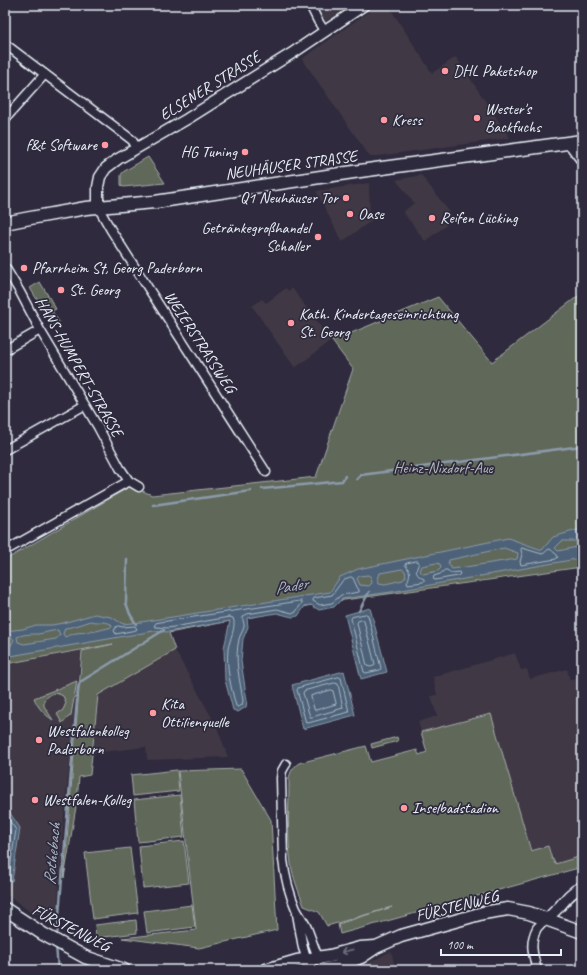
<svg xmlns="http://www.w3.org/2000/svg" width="587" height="975" font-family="Caveat,sans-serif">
	<rect width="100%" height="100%" fill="#2f2a3d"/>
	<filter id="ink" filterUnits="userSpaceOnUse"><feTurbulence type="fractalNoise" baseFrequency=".025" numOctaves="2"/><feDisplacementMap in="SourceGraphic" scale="8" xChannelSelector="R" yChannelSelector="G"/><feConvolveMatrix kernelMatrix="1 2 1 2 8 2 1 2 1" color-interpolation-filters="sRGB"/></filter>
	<g filter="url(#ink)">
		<path fill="#403844" d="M315 5H352L323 23Z
			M378 5H388L432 73 456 57 510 138 370 157 302 59Z
			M421 175 455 219 425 241 403 212 414 203 396 180Z
			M369 183 370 214 372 217 371 221 342 242 316 191Z
			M286 288 288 291 292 288 331 341 295 368 252 306 262 299 266 303Z
			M175 650 217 727 228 757 147 760 146 747 93 753 98 695Z
			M81 651 64 816 57 911 33 914 5 893V664Z
			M515 653 521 670 527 669 530 679 567 669 570 680 582 677V856L556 864 548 846 531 851 491 714 421 732 418 722 437 716 431 696 437 695 433 677Z
			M391 951 396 970H355Z"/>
		<path fill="#61675a" stroke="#a4aca9" d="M148 157 165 183 123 187 121 185V175L123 172Z
			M40 282 56 309 52 311 59 322 53 326 30 288Z
			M582 293V567L323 603 169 633 175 650 98 695 90 775 79 777 77 801 64 878 82 651 113 644 5 664V560L131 486 152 495 316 477 353 369 332 341 438 297 492 362Z
			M77 681 71 715 62 723 57 714 63 710 66 703 63 696C53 691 52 693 44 700V706L53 720C44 714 38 708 34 698Z
			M491 714 531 851 548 846 552 859H553L555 864 582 856V867L340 934 338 924 392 907 327 926 319 912 304 906C299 892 293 878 291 864 287 836 289 807 289 779 290 772 293 767 299 763L366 746 371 762 417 750 419 755 427 752 421 732Z
			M397 737 398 741 372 748 371 744Z
			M241 769 271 820 277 930 199 948 122 938 196 930 178 771Z
			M177 770 179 791 133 796 131 775Z
			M180 795 184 837 138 842 134 800Z
			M184 841 189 883 143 888 139 846Z
			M130 848 138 913 93 919 85 853Z
			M192 905 195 927 147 933 144 911Z
			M136 920 137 933 96 938 95 925Z"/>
		<path fill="#4d6278" stroke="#8b9bab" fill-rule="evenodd" d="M577 530H582V539L576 541H562L555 548 558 551 582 546V558L391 592 342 599 334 607 319 610 311 605 305 606 298 616 292 617 277 613 247 618 248 627 243 639 241 661 247 701 246 707 238 712 233 710 225 680 224 648 230 621 168 632 154 631 5 657V648L10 647 14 640 10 635 5 636V631L23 629 36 625H52L63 623 95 614 111 617 123 624 141 622 330 592 340 577 358 569 508 538 542 550 553 537ZM504 548 518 553 517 559 452 569 448 564 449 560ZM436 563 440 564 441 568 438 571 423 574 420 571 422 566ZM402 569 405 571 406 576 403 580 385 584 379 583 378 579 380 573ZM368 575 371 577 372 583 369 586 360 585 357 579 359 576ZM91 621C98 623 105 621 111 624L112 627 96 631 91 630 88 632 76 633 65 637 63 634 65 628C74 627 82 624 91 621ZM58 630 60 635 56 639 24 644 18 642 17 637C24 634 31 634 38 634 44 633 51 631 58 630Z
			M370 608 387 672 361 679 345 615Z
			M344 671 355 715 303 729 292 685Z
			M5 809 8 810 20 828 12 881 5 879Z"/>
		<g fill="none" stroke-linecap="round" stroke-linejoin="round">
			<path stroke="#aab8c5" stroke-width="1" d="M522 548 542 554C546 553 547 549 550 549L557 555 558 557 556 559 521 565 520 562 522 554 521 550Z
				M416 561H418L419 563C415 571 415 575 424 579V581L423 582 408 584 407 582C409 578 411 573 408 569 407 567 406 566 405 564L407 563Z
				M445 570H447L451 573 459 572 460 574 458 576 435 580 433 579 434 576 440 574Z
				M351 577 353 578 357 587 359 590V592L341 595 332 603 320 605 313 601V600L314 598 332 595 343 580Z
				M300 601H302V603L295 613H292L277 609 247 614C239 618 245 621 244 627 243 631 240 635 239 639 234 660 240 680 243 701L242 705 238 707 236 706C231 687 226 669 228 649 229 641 237 626 233 618L229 617 168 628 156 627 154 626 156 623Z
				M366 614 368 615 381 668 380 670 366 673 364 672 351 619 352 617Z
				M363 620 364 621 375 664 374 666 370 667 367 666 357 623 358 621Z
				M118 626 123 627 135 626 137 629 136 630 116 634 114 631 116 627Z
				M339 677 341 678 349 712 308 723H306L297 690 298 688Z
				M335 683 338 684 343 708 312 717H310L303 693 304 691Z
				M332 690 333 691 336 703V704L316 710 314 709 311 697V696Z
				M5 814 16 830 9 874 8 875H5
				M5 822 10 831 5 868"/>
			<path stroke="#8b9bab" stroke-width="2.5" d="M357 479 361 475 582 446
				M262 489 342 481 345 476
				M153 505 251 491
				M127 559 126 603 130 614 136 624
				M359 611 369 592
				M57 938 78 688 80 682 164 630
				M56 945 58 970"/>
			<defs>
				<path id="minor" d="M310 5 318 21 325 32
					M5 44 132 140 137 148
					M5 119 45 74
					M568 143 582 162
					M98 207 111 230 266 472
					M5 267 20 292 40 330 98 427 120 468 129 481 139 487
					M5 350 40 330
					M5 450 85 405
					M10 548 129 481
					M286 764 282 771 281 778 283 860C285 877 289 893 296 909 299 915 304 921 307 928 311 938 314 948 318 957
					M297 914 303 948 307 959
					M537 970C533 955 529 943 537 928 540 924 544 921 547 919"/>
				<path id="tertiary" d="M98 207V187L100 177 106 168 118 159 187 119 294 52 364 5
					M547 919C551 915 555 911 559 907 566 899 572 891 582 887
					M307 959 312 970"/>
				<path id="secondary" d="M5 223 25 219 86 208 155 202 360 171 582 141
					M5 909 43 934 85 957 124 970
					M266 970 297 961 330 956 360 948 375 947
					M322 970 336 967 361 957 376 947 401 936 462 919 483 913 508 909 529 913 582 932"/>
			</defs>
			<use href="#minor" stroke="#e8f1f8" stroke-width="11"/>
			<use href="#tertiary" stroke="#e8f1f8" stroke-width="13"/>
			<use href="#secondary" stroke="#e8f1f8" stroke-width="15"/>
			<use href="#minor" stroke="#2f2a3d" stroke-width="8"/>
			<use href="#tertiary" stroke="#2f2a3d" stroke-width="10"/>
			<use href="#secondary" stroke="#2f2a3d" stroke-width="12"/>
		</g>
		<defs><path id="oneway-shaft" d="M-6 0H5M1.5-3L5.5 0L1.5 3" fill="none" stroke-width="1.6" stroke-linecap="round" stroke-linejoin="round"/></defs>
		<use stroke="#70707e" href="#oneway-shaft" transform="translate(347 951) rotate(165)"/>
	</g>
	<g fill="#ff9aa2" stroke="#2f2a3d" stroke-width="1.5">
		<circle cx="445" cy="71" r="4"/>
		<circle cx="477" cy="118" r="4"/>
		<circle cx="384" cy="120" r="4"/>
		<circle cx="105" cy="145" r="4"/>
		<circle cx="245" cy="152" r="4"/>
		<circle cx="346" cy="198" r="4"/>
		<circle cx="350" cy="214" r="4"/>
		<circle cx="432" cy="218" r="4"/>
		<circle cx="318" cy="237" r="4"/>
		<circle cx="24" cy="268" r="4"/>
		<circle cx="61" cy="290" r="4"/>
		<circle cx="291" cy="323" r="4"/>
		<circle cx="153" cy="713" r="4"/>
		<circle cx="39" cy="740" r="4"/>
		<circle cx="35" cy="800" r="4"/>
		<circle cx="404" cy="808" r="4"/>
	</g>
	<g text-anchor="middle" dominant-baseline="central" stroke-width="3.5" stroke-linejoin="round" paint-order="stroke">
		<g font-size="16" fill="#e8f1f8" stroke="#2f2a3d" text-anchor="start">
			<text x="453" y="71">DHL Paketshop</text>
			<text x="485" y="109">Wester's<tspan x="485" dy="18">Backfuchs</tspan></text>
			<text x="392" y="120">Kress</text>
			<text x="97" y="145" text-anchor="end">f&amp;t Software</text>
			<text x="237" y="152" text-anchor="end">HG Tuning</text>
			<text x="338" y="198" text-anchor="end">Q1 Neuhäuser Tor</text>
			<text x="358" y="214">Oase</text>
			<text x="440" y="218">Reifen Lücking</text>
			<text x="310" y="228" text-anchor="end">Getränkegroßhandel<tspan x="310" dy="18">Schaller</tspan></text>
			<text x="32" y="268">Pfarrheim St, Georg Paderborn</text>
			<text x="69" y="290">St. Georg</text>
			<text x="299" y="314">Kath. Kindertageseinrichtung<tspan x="299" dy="18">St. Georg</tspan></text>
			<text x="161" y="704">Kita<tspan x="161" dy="18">Ottilienquelle</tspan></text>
			<text x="47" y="731">Westfalenkolleg<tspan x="47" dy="18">Paderborn</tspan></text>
			<text x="43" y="800">Westfalen-Kolleg</text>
			<text x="412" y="808">Inselbadstadion</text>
		</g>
		<g font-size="16" fill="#e8f1f8" stroke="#2f2a3d">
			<text transform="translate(210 86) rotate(-32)">ELSENER STRASSE</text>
			<text transform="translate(291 165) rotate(-8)">NEUHÄUSER STRASSE</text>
			<text transform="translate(200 342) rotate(57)">WEIERSTRASSWEG</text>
			<text transform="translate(79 367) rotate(60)">HANS-HUMPERT-STRASSE</text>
			<text transform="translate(457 906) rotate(-14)">FÜRSTENWEG</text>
			<text transform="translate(71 928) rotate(27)">FÜRSTENWEG</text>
		</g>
		<g font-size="16" fill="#b2bab9" stroke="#2f2a3d">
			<text x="443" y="468">Heinz-Nixdorf-Aue</text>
		</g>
		<g font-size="17" font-style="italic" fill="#aab8c5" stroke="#2f2a3d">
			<text transform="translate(291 586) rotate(-10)">Pader</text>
			<text transform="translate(52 854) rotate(-85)">Rothebach</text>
		</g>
	</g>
	<rect width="587" height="975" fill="none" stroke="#2f2a3d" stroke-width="20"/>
	<rect x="10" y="10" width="567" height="955" fill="none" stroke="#e8f1f8" stroke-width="1.5" filter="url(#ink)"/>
	<path d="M441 949v6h120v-6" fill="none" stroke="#e8f1f8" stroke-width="2"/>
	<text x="447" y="949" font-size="12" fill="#e8f1f8" stroke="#2f2a3d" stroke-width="3" paint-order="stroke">100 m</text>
</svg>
